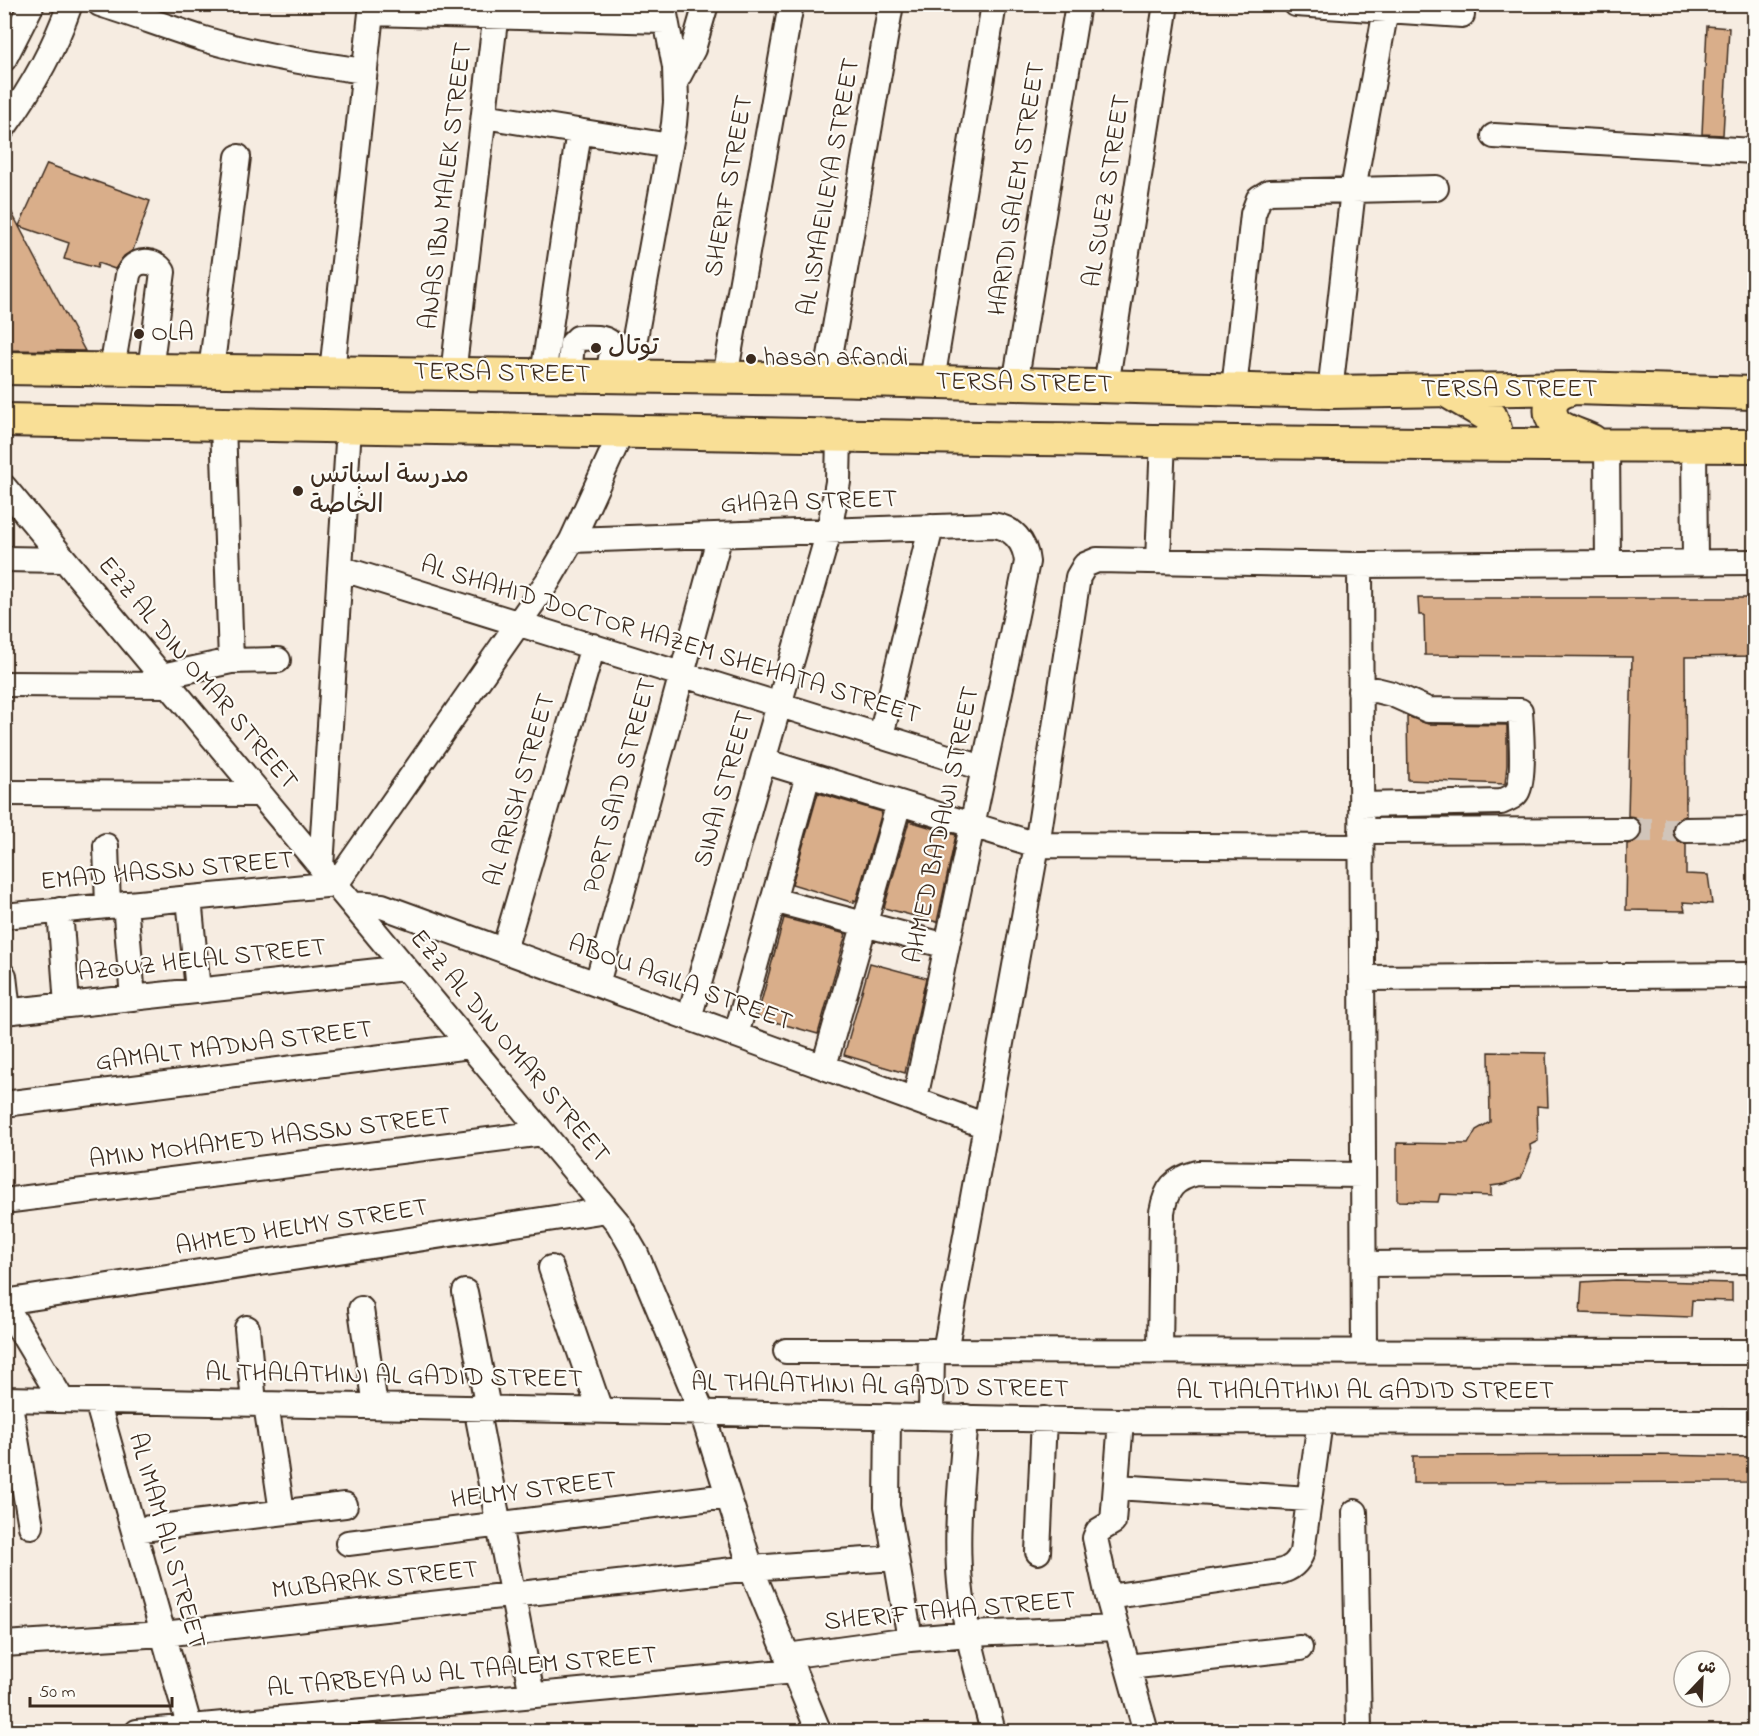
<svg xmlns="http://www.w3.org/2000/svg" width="1759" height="1736" font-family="'Indie Flower','Playpen Sans Arabic',sans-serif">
	<rect width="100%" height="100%" fill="#f6ece1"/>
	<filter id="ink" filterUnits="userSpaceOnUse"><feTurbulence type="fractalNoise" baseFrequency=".0167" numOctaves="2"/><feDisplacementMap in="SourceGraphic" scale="12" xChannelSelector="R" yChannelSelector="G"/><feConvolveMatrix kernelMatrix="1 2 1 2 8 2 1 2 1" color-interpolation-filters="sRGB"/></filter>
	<g filter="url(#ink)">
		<path fill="#d9ae8a" stroke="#3b2a1e" stroke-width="1.5" d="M1707 26 1729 28 1723 135 1702 134Z
			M47 164 150 201 133 250 124 256 115 269 98 263 97 268 64 259 69 243 19 226Z
			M4 198 63 310 85 351 4 350Z
			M1418 598H1755V656L1685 657 1686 816 1679 818 1674 823 1672 831 1674 837 1679 842 1686 844V874L1708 875 1712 904 1683 902 1685 911 1626 910 1627 844 1636 842 1641 837 1642 831 1640 822 1635 817 1628 816 1632 657 1425 655 1424 615H1419Z
			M1407 716 1428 724 1507 725V765L1505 784 1408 780Z
			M818 793 882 812 856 901 854 900V903L792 884Z
			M909 821 956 835 937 922 884 908Z
			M784 918 846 934 818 1034 757 1017Z
			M870 963 926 978 905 1073 844 1055Z
			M1489 1052 1546 1053 1548 1107 1537 1106 1538 1141 1530 1145 1531 1153 1521 1178 1505 1184 1491 1186V1196L1440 1194 1438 1202 1397 1201V1143L1468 1144 1476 1130 1490 1122Z
			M1616 1280 1732 1283V1301L1692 1300 1691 1317 1580 1313 1582 1282Z
			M1657 1455 1755 1457V1482L1413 1483V1456Z"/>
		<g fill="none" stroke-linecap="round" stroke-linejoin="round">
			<path stroke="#d1c5ba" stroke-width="24" stroke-dasharray="24 12" stroke-linecap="butt" d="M1628 830H1686"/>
			<defs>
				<path id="minor" d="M100 4C135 15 169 28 204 39 257 55 311 64 365 71
					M1296 4 1462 15
					M371 13 665 21
					M4 59 32 4
					M676 81 693 49 706 4
					M484 116 670 146
					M4 127C32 88 54 50 70 4
					M1494 136 1754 151
					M112 369 128 275C133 258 155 258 163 272L150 370
					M211 371 238 157
					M332 372 372 4
					M453 374 497 4
					M543 375 579 131
					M569 375 572 344 578 338C589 338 608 335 613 347L608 376
					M628 376 674 124 676 102 675 67 663 4
					M725 377 791 4
					M826 379 891 4
					M932 381 994 4
					M1015 384 1078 4
					M1106 386 1166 4
					M1234 389 1253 214 1259 198 1269 192 1436 188
					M1330 392 1353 190 1387 4
					M223 424 231 661
					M1607 445 1608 563
					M1694 445 1695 562
					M4 487 618 1223 636 1254 702 1412 751 1568 819 1732
					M572 540 993 525C1013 528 1025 541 1027 562L915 1099
					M4 559 64 560
					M1158 561 1163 440
					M1360 565 1364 1351
					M340 568 983 768
					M162 676 231 661 278 660
					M4 684 169 685
					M1360 691 1376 690 1392 694 1428 710 1520 711C1521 727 1525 780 1517 792 1514 797 1507 799 1501 802L1361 805
					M881 736 931 527
					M763 761 1037 845 1361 847
					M4 793 260 794
					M1686 830 1754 829
					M1361 831 1628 830
					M106 846 108 906
					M321 867 349 427
					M189 898 198 991
					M773 900 947 946
					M125 904 133 998
					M352 904 382 906 986 1126
					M60 910 67 1005
					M4 916 336 884 548 581 572 540 622 431
					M504 950 593 646
					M4 976 8 1011
					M1362 978 1754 975
					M597 984 720 535
					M4 1012 405 968
					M689 1018 829 531 838 482 839 435
					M736 1035 808 775
					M824 1066 899 803
					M4 1104 470 1046
					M4 1201 543 1133
					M1364 1264 1754 1261
					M551 1268 600 1410
					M465 1292 488 1408
					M4 1302 607 1210
					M4 1303 62 1400
					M361 1309 375 1406
					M247 1328 254 1403
					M786 1351 1754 1352
					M945 1351 1037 845 1078 577 1085 565 1097 560 1360 565 1754 562
					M1160 1351 1162 1212C1166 1188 1174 1179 1197 1173L1363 1175
					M4 1399 1121 1421 1754 1422
					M9 1399 31 1526
					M97 1401 191 1732
					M266 1404 282 1512
					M476 1407 532 1695
					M888 1416 887 1506 910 1639
					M931 1417 932 1351
					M966 1417C962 1473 955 1528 960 1583 965 1633 981 1683 993 1732
					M1121 1421 1113 1522 1098 1531 1095 1538 1108 1597 1146 1732
					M1116 1487 1309 1499
					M1355 1512 1359 1732
					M134 1530 345 1505
					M348 1543 727 1496
					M1038 1552 1044 1419
					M1108 1597 1279 1572C1291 1569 1298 1563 1302 1552L1320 1421
					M4 1644 163 1634 751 1568 895 1558
					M787 1656 910 1639 969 1634 1117 1628
					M1128 1667 1300 1648
					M137 1732 794 1671"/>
				<path id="major" d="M4 368 826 379 1330 392 1573 388 1754 393
					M1573 388C1568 390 1563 391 1559 394 1547 402 1548 419 1560 427 1570 433 1582 436 1592 441
					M1445 390 1491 417 1495 429 1487 444
					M4 420C588 430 1171 445 1754 446"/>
			</defs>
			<use href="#minor" stroke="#3b2a1e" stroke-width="28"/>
			<use href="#major" stroke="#3b2a1e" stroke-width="36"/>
			<use href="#minor" stroke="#fdfcf7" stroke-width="24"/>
			<use href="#major" stroke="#f9df96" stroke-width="32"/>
		</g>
	</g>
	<g fill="#3b2a1e" stroke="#fdfcf7" stroke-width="2">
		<circle cx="139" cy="334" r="6"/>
		<circle cx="596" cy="348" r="6"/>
		<circle cx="751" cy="359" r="6"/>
		<circle cx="298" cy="491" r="6"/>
	</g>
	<g text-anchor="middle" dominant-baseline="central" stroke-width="4.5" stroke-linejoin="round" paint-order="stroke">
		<g font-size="26" fill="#3b2a1e" stroke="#fdfcf7">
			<text transform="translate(447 186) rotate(-83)">ANAS IBN MALEK STREET</text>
			<text transform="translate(730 186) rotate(-80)">SHERIF STREET</text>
			<text transform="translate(830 187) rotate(-80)">AL ISMAEILEYA STREET</text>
			<text transform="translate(1018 189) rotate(-81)">HARIDI SALEM STREET</text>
			<text transform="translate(1108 191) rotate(-81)">AL SUEZ STREET</text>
			<text transform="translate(502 374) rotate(1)">TERSA STREET</text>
			<text transform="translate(1024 384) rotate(1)">TERSA STREET</text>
			<text x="1509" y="390">TERSA STREET</text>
			<text transform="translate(809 503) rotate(-2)">GHAZA STREET</text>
			<text transform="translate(670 641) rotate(17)">AL SHAHID DOCTOR HAZEM SHEHATA STREET</text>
			<text transform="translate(197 674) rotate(50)">EZZ AL DIN OMAR STREET</text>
			<text transform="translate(621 786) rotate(-75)">PORT SAID STREET</text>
			<text transform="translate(725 789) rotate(-74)">SINAI STREET</text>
			<text transform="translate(521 790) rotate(-74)">AL ARISH STREET</text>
			<text transform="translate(943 825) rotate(-78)">AHMED BADAWI STREET</text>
			<text transform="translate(167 872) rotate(-5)">EMAD HASSN STREET</text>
			<text transform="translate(202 961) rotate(-6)">AZOUZ HELAL STREET</text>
			<text transform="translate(680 984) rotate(20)">ABOU AGILA STREET</text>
			<text transform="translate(234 1047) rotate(-7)">GAMALT MADNA STREET</text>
			<text transform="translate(509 1047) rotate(50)">EZZ AL DIN OMAR STREET</text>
			<text transform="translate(270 1139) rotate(-7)">AMIN MOHAMED HASSN STREET</text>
			<text transform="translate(302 1228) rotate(-9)">AHMED HELMY STREET</text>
			<text transform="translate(394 1377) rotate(1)">AL THALATHINI AL GADID STREET</text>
			<text transform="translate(880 1387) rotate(1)">AL THALATHINI AL GADID STREET</text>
			<text x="1365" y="1392">AL THALATHINI AL GADID STREET</text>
			<text transform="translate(534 1491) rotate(-7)">HELMY STREET</text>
			<text transform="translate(166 1541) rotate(74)">AL IMAM ALI STREET</text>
			<text transform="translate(375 1581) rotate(-6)">MUBARAK STREET</text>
			<text transform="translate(950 1612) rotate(-5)">SHERIF TAHA STREET</text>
			<text transform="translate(462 1673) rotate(-5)">AL TARBEYA W AL TAALEM STREET</text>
		</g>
		<g font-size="26" fill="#3b2a1e" stroke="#fdfcf7" text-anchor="start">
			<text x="151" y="334">OLA</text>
			<text x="608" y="348">توتال</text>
			<text x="763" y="359">hasan afandi</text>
			<text x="310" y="476">مدرسة اسباتس<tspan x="310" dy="30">الخاصة</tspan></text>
		</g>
	</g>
	<rect width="1759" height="1736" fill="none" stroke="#fdfcf7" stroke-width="24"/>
	<rect x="12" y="12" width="1735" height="1712" fill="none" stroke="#3b2a1e" stroke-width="2" filter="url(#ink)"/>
	<g transform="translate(1702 1679) rotate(23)"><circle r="28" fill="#fdfcf7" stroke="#afa8a0" stroke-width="1.5"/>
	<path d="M0-4.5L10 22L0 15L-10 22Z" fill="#3b2a1e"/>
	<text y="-9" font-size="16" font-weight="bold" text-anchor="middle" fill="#3b2a1e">ش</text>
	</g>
	<path d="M30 1697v9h142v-9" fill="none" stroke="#3b2a1e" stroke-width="3"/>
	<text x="39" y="1697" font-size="18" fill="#3b2a1e" stroke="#fdfcf7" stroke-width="4.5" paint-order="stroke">50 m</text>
</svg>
